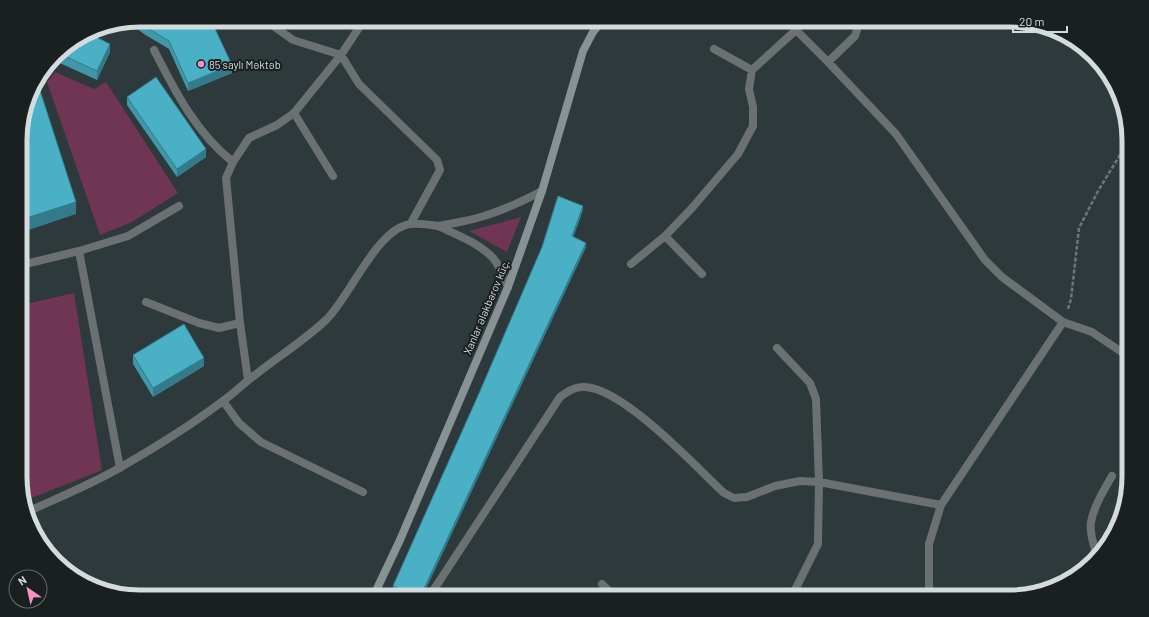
<svg xmlns="http://www.w3.org/2000/svg" width="1149" height="617" font-family="Barlow,sans-serif">
	<rect width="100%" height="100%" fill="#2d393b"/>
	<path fill="#6f3552" d="M55 72 94 89 106 82 178 193 132 222 100 235 47 82Z
		M521 217 507 252 469 231Z
		M74 293 102 470 24 501 21 493V305Z"/>
	<g fill="none" stroke-linecap="round" stroke-linejoin="round">
		<path stroke="#6d7779" stroke-width="2.5" stroke-dasharray="4 2" stroke-linecap="butt" d="M1068 309 1071 299 1079 228 1098 191 1128 142"/>
		<path stroke="#6b7172" stroke-width="8" d="M154 50C175 91 196 133 233 162
			M294 113 333 176
			M79 251 120 468
			M21 265 79 251 128 236 179 206
			M146 302 199 323 219 328 240 323
			M223 401 239 423 261 442 363 492"/>
		<path stroke="#6b7172" stroke-width="8" d="M265 20 293 40 341 55 359 84 437 160 440 170 411 223
			M788 20 796 30 828 62 896 134 985 260 1002 277 1063 322 1092 332 1129 357
			M714 49 752 70
			M828 62 855 36 860 20
			M665 236 702 274
			M631 264 665 236 692 208 738 154 753 126V107L749 89 752 70 796 30
			M508 287C504 277 500 266 493 258 479 243 457 235 438 226 456 223 474 220 490 214 508 208 525 200 542 191
			M777 348 810 383 816 399 819 482 818 544 796 588 790 597
			M248 380 240 323 226 178 233 162 249 138 277 125 294 113 341 55 364 20
			M29 511C60 497 92 484 121 467 156 447 191 425 223 401 234 393 244 383 255 375 279 356 305 340 327 319 350 296 378 227 411 224 420 223 430 225 438 226
			M1096 554C1094 544 1089 533 1091 522 1094 506 1104 490 1112 476
			M602 584 615 597
			M429 597 560 397C567 392 575 386 585 387 624 389 694 465 724 493L734 498 747 497 775 486 800 481 819 482 941 505
			M929 597V544L941 505 1063 322"/>
		<path stroke="#889193" stroke-width="8" d="M373 597 400 540 508 287 542 191 583 51 593 32 603 20"/>
	</g>
	<path fill="#3f97a9" d="M140 20 232 73 188 91 169 49 144 34 128 22Z
		M61 50 110 52 97 80 53 60Z
		M127 97 206 157 177 177 127 105Z
		M583 210 573 237 586 247 422 597H409L393 590V586Z
		M133 355 204 366 153 397 133 364Z"/>
	<path fill="#337b8a" d="M110 44V52L97 80V71Z
		M232 65V73L188 91V83Z
		M206 149V157L177 177V169Z
		M76 202V214L20 233V220Z
		M583 206V210L572 241V236Z
		M586 243V247L422 597H420Z
		M204 358V366L153 397V388Z"/>
	<path fill="#49b0c5" stroke="#337b8a" d="M137 20H211L232 65 188 83 169 41 144 26Z
		M88 33 110 44 97 71 58 53 61 50Z
		M156 77 206 149 177 169 127 97Z
		M37 81 76 202 20 220V132L32 87Z
		M558 196 583 206 572 236 586 243 420 597H419L393 586 480 391 542 247Z
		M184 324 204 358 153 388 133 355Z"/>
	<circle fill="#fb8fc4" stroke="#1a1f20" stroke-width="1.5" cx="201" cy="64" r="4"/>
	<g text-anchor="middle" dominant-baseline="central" stroke-width="4" stroke-linejoin="round" paint-order="stroke">
		<g font-size="11" fill="#d4dbdd" stroke="#1a1f20" text-anchor="start">
			<text x="209" y="64">85 saylı Məktəb</text>
		</g>
		<g font-size="11" fill="#d4dbdd" stroke="#1a1f20">
			<text transform="translate(486 307) rotate(-67)">Xanlar Ələkbərov küç.</text>
		</g>
	</g>
	<path d="M0 0H1149V617H0ZM140 27H1009A113 113 0 0 1 1122 140V477A113 113 0 0 1 1009 590H140A113 113 0 0 1 27 477V140A113 113 0 0 1 140 27Z" fill="#1a1f20" fill-rule="evenodd"/>
	<path fill="none" stroke="#d4dbdd" stroke-width="5" d="M140 27H1009A113 113 0 0 1 1122 140V477A113 113 0 0 1 1009 590H140A113 113 0 0 1 27 477V140A113 113 0 0 1 140 27Z"/>
	<g transform="translate(28 589) rotate(326)"><circle r="19" fill="#1a1f20" stroke="#646a6c"/>
	<path d="M0-3L7 15L0 10L-7 15Z" fill="#fb8fc4"/>
	<text y="-6" font-size="11" font-weight="bold" text-anchor="middle" fill="#d4dbdd">N</text>
	</g>
	<path d="M1013 26v6h54v-6" fill="none" stroke="#d4dbdd" stroke-width="2"/>
	<text x="1019" y="26" font-size="12" fill="#d4dbdd" stroke="#1a1f20" stroke-width="3" paint-order="stroke">20 m</text>
</svg>
